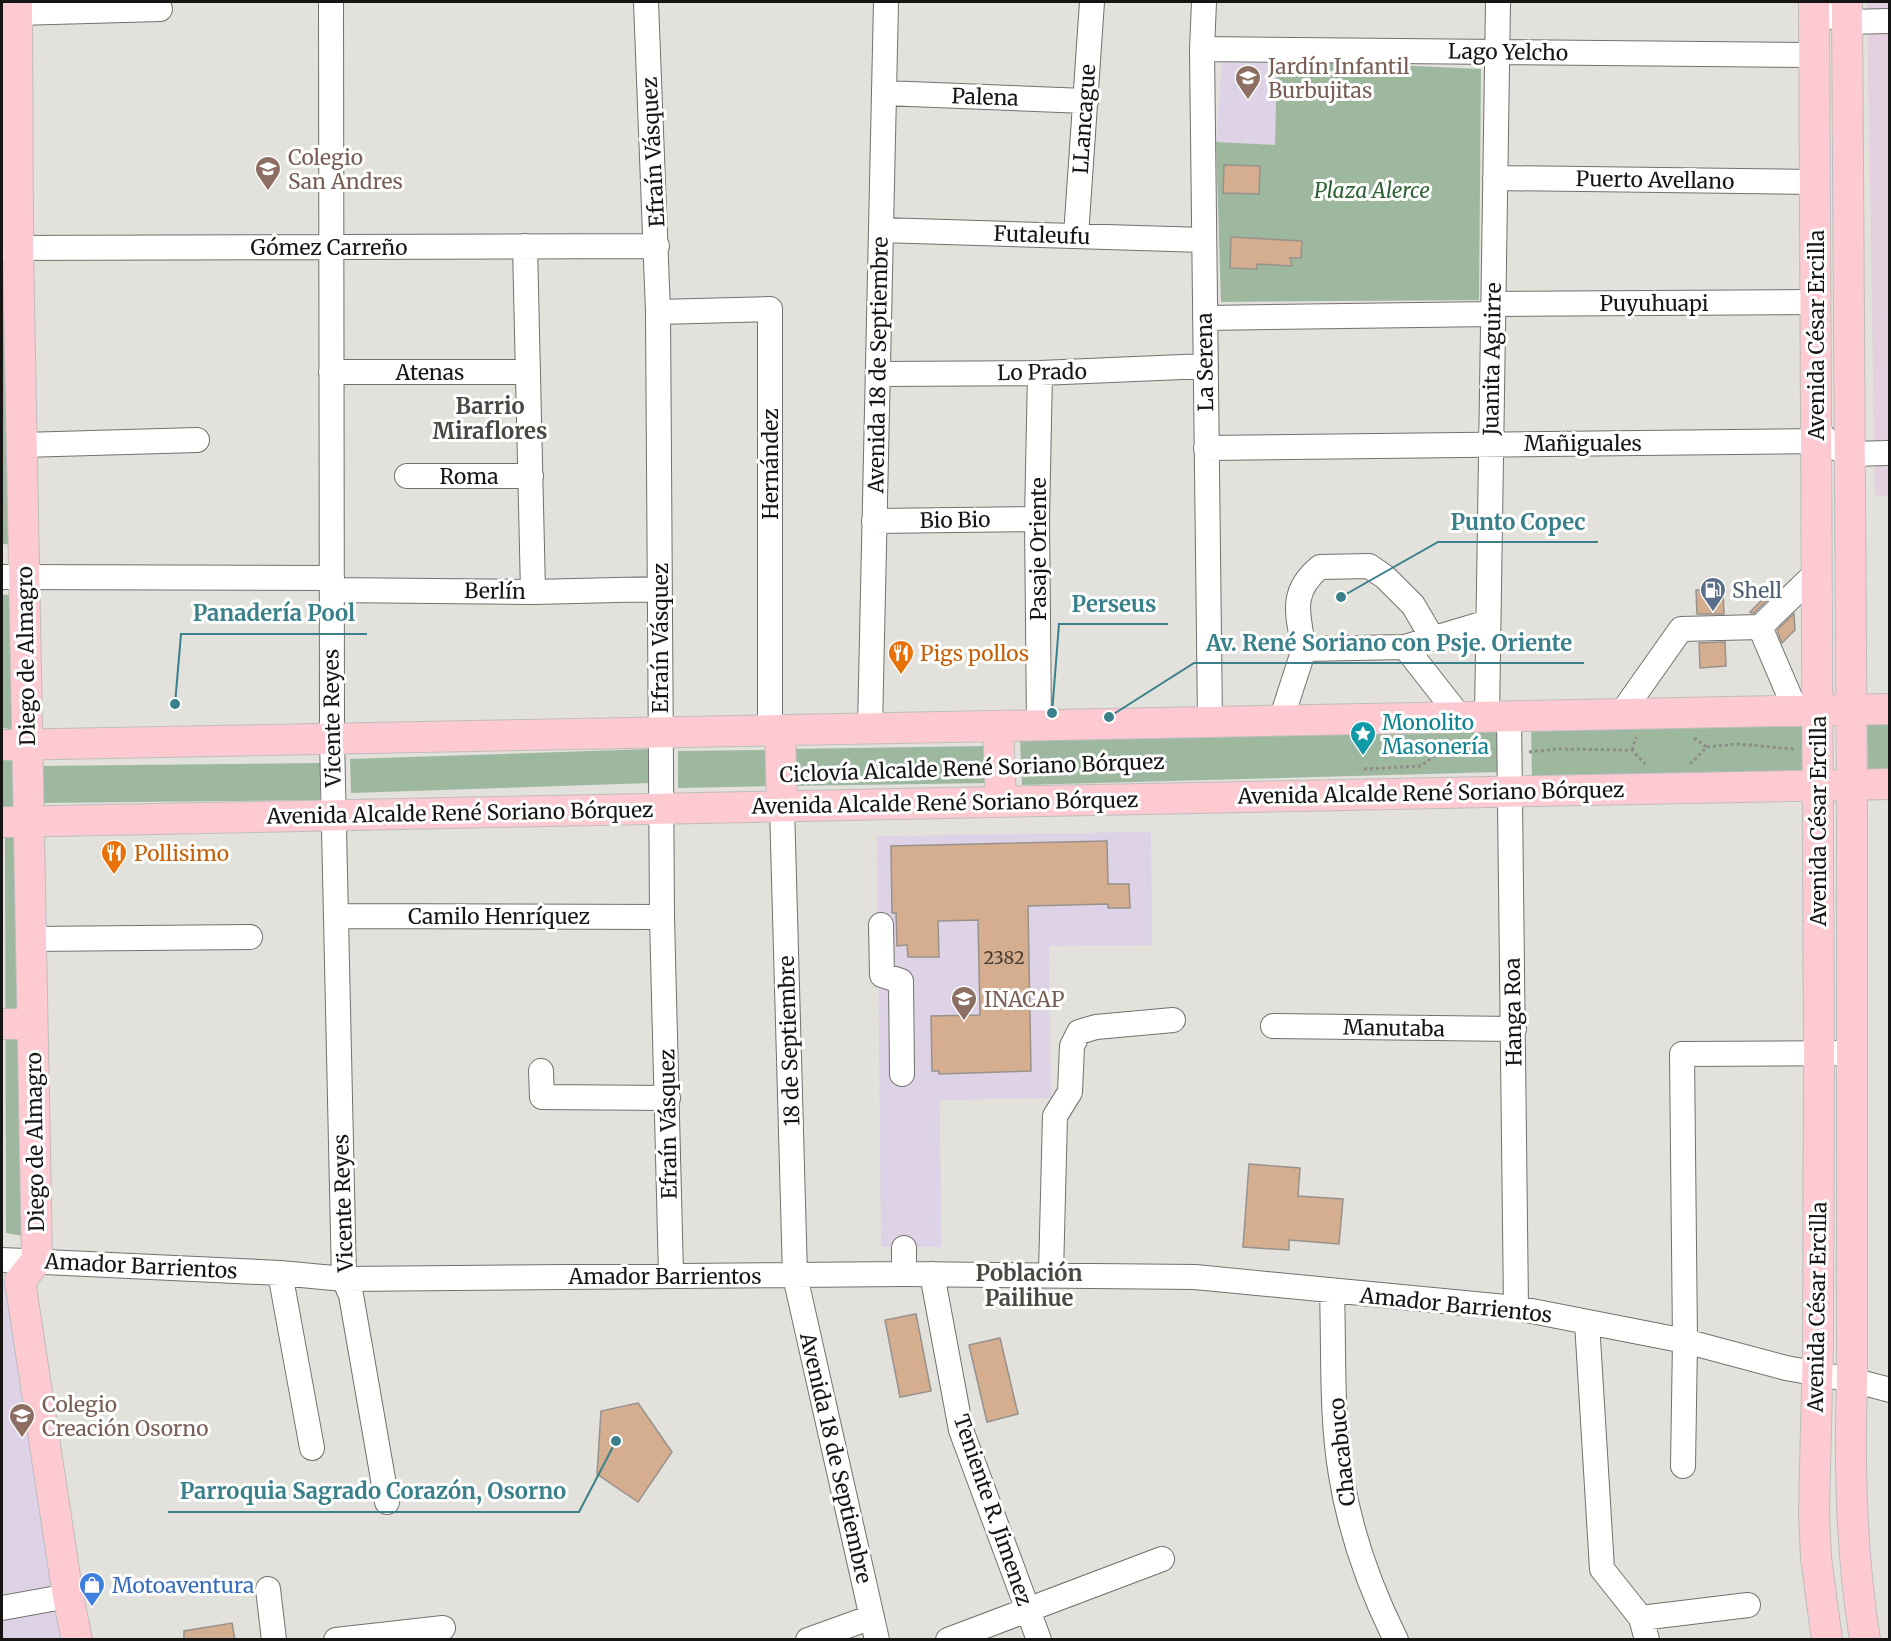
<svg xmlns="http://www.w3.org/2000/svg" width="1891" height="1641" font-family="Merriweather,serif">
	<rect width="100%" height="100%" fill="#e2e1db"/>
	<path fill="#e4d0df" d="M1867 2H1890V495L1875 496Z"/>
	<path fill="#ded2e6" d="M1222 59 1277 60 1275 145 1216 142Z
		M1151 832 1152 945 1049 946 1051 1098 940 1100 941 1247H881L877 836Z
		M2 1281 16 1283 75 1639H2Z"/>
	<path fill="#9eb79f" d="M1277 60 1481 69 1479 300 1221 302 1216 142 1275 145Z
		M2 274H13L14 545 3 544Z
		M17 594 18 730 3 728 2 595Z
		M1805 716 1806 772 1532 778 1531 722Z
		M1889 722V774H1868L1867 723Z
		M1497 724 1498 772 1022 785 1020 737Z
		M985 746 986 783 791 786 790 749Z
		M650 749 651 783 351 793 350 759Z
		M771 750V786L678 788V751Z
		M2 754H16L17 813H3Z
		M320 763V800L39 803V766Z
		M5 836H19L23 1236 6 1233Z"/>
	<path fill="#d5ae8f" stroke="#97928e" stroke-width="1.5" d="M1224 165 1260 166 1259 194 1223 193Z
		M1231 237 1302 241 1301 258H1290L1292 266 1257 264V269L1230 268Z
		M1723 589 1724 614H1697L1696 590Z
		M1773 589 1776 592 1754 613H1751L1750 612Z
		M1794 614 1795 630 1782 643 1777 630Z
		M1725 642 1726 666 1700 668 1699 643Z
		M1107 841 1108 884H1129L1130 908H1108V904L1028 906 1031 1071 939 1074V1071H932L931 1016 980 1015 978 920 938 921 939 957H908L907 945 897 946 896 913H892L891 846Z
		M1249 1164 1300 1168 1298 1196 1343 1199 1339 1244 1289 1240V1250L1243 1247Z
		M916 1314 931 1391 900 1397 885 1320Z
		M1000 1338 1018 1414 987 1422 969 1345Z
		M638 1403 672 1452 638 1502 597 1474 601 1411Z
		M232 1623 235 1640H184V1631Z"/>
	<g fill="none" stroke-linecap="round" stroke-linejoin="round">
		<defs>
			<path id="minor" d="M331 2 332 738 344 1279 351 1295 387 1502
				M646 2 658 312 662 917 671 1275
				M1204 2 1202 49 1210 722
				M1814 10 1847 22 1890 21
				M17 13 160 9
				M1202 49 1814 55
				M884 93 1086 101
				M1495 178 1815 182
				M881 230 1204 240
				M1076 236 1092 2
				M525 246 533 592
				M2 248 657 246
				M1493 304 1815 302
				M658 312 770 309V730
				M1205 318 1493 314
				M331 372H528
				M878 374 1040 373 1206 366
				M1816 426C1835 458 1853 454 1886 453
				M22 445 197 440
				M1206 448 1816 441
				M407 476H531
				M874 521 1037 519
				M2 577 332 578
				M332 590 533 592 659 589
				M1760 627 1817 572
				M1405 647 1460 717
				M1304 649C1298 615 1289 592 1320 567L1369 566 1385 577 1413 605 1433 639
				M1621 714 1681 629 1760 627 1796 711
				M1509 716 1516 1308
				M1487 717 1498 2
				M1281 720 1304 649 1405 647 1488 622
				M1039 725 1037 519 1040 373
				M870 728 886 2
				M782 806 795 1276 877 1640
				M336 916 662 917
				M881 925 882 975 901 981 902 1074
				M31 939 250 937
				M1273 1026 1514 1029
				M541 1071 542 1097 668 1098
				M904 1248V1274
				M2 1260 280 1273 344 1279 904 1274 1195 1277 1516 1308 1685 1341 1786 1368 1852 1380 1890 1390
				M280 1273 312 1448
				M932 1274 961 1430 1039 1640
				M1051 1274 1055 1116 1070 1092 1072 1046 1079 1032 1096 1027 1173 1020
				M1332 1292C1334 1351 1331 1417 1341 1475 1350 1531 1370 1588 1396 1640
				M1587 1322 1602 1569 1641 1618 1647 1640
				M1683 1466 1685 1341 1682 1054 1852 1053
				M268 1589 274 1640
				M2 1608 68 1596
				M1641 1618 1748 1605
				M336 1640 443 1628
				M808 1640 872 1617
				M948 1640 1162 1559"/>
			<path id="major" d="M17 2 18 247 37 1260 20 1281
				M1814 2 1819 1055 1818 1344 1814 1512 1816 1558 1827 1640
				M1847 2 1852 815V1380C1849 1467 1851 1553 1865 1640
				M998 726 1001 802
				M780 730 782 806
				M2 745 1890 709
				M2 822 1890 784
				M2 1024H32
				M20 1281 68 1596 77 1640"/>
		</defs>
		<use href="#minor" stroke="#73716c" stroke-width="26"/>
		<use href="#major" stroke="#bebdbd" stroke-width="32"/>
		<path stroke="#8e8d89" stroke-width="3" stroke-dasharray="3 3" stroke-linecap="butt" d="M1694 738 1707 747
			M1632 750 1636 737
			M1529 752 1557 749 1632 750 1645 764
			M1690 764 1707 747 1737 744 1794 749
			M1364 769 1421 766 1451 743"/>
		<use href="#minor" stroke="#fff" stroke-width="24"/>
		<use href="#major" stroke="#fdcad1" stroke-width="30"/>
	</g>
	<defs>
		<symbol id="school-pin" viewBox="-11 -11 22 30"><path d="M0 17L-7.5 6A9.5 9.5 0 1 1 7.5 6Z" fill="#8d6e63" stroke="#fff"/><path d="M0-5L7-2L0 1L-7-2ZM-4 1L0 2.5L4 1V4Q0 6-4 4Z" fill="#fff"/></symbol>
		<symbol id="fuel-pin" viewBox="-11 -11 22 30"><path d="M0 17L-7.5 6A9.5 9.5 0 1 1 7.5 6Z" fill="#5c6f8a" stroke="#fff"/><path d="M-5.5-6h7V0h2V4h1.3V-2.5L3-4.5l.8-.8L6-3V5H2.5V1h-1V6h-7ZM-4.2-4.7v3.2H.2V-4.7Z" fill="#fff"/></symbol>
		<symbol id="restaurant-pin" viewBox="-11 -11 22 30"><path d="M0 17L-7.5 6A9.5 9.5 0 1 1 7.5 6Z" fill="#e8710a" stroke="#fff"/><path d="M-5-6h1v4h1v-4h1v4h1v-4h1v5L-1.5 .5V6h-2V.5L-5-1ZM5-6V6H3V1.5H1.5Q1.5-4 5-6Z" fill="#fff"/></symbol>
		<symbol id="sight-pin" viewBox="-11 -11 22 30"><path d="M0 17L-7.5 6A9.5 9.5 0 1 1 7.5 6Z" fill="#0f9aa8" stroke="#fff"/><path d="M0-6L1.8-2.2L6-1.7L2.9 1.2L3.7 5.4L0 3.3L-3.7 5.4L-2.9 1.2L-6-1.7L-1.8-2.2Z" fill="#fff"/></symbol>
		<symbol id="university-pin" viewBox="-11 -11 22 30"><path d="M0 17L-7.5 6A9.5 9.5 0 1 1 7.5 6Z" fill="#8d6e63" stroke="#fff"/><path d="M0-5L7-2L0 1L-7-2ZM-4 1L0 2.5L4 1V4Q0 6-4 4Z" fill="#fff"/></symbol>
		<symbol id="shop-pin" viewBox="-11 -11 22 30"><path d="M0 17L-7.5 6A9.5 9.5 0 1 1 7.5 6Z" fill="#3f7fe0" stroke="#fff"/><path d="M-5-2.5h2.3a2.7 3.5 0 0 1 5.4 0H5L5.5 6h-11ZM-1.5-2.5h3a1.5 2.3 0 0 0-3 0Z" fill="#fff"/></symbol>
	</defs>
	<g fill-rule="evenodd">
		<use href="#school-pin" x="1233" y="63" width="30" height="40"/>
		<use href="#school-pin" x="253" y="154" width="30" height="40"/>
		<use href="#fuel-pin" x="1698" y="575" width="30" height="40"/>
		<use href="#restaurant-pin" x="886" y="638" width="30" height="40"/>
		<use href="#sight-pin" x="1348" y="719" width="30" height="40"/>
		<use href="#restaurant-pin" x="99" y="838" width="30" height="40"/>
		<use href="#university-pin" x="949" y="984" width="30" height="40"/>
		<use href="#school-pin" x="7" y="1401" width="30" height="40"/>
		<use href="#shop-pin" x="77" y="1570" width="30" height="40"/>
	</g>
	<g text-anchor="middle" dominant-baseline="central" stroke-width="6" stroke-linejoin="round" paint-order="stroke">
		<g font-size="18" fill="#463b32">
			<text x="1004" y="957">2382</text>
		</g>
		<g font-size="21" fill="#161513" stroke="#fff">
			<text transform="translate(1508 52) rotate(1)">Lago Yelcho</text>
			<text transform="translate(985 97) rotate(2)">Palena</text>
			<text transform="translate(1084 119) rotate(-86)">LLancague</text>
			<text transform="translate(653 152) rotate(-93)">Efraín Vásquez</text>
			<text transform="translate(1655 180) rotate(1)">Puerto Avellano</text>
			<text transform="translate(1042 235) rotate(2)">Futaleufu</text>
			<text x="329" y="247">Gómez Carreño</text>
			<text x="1654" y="303">Puyuhuapi</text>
			<text transform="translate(1816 335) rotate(-90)">Avenida César Ercilla</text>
			<text transform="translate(1492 359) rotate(-89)">Juanita Aguirre</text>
			<text transform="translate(1205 362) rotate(-91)">La Serena</text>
			<text transform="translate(878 365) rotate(-89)">Avenida 18 de Septiembre</text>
			<text x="430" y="372">Atenas</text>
			<text transform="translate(1042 372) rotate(-1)">Lo Prado</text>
			<text x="1583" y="443">Mañiguales</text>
			<text transform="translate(770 464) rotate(-90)">Hernández</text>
			<text x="469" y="476">Roma</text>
			<text transform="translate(955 520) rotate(-1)">Bio Bio</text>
			<text transform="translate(1038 549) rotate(-90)">Pasaje Oriente</text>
			<text transform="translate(495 591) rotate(1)">Berlín</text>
			<text transform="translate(660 638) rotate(-90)">Efraín Vásquez</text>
			<text transform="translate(26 656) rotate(-91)">Diego de Almagro</text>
			<text transform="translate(332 718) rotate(-91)">Vicente Reyes</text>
			<text transform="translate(972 768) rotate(-2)">Ciclovía Alcalde René Soriano Bórquez</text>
			<text transform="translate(1431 793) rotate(-1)">Avenida Alcalde René Soriano Bórquez</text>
			<text transform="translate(945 803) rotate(-1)">Avenida Alcalde René Soriano Bórquez</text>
			<text transform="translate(460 813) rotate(-1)">Avenida Alcalde René Soriano Bórquez</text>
			<text transform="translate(1818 821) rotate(-90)">Avenida César Ercilla</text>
			<text x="499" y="916">Camilo Henríquez</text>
			<text transform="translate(1513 1012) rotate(-91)">Hanga Roa</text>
			<text transform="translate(1394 1028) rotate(1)">Manutaba</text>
			<text transform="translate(789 1041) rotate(-92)">18 de Septiembre</text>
			<text transform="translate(668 1124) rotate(-91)">Efraín Vásquez</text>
			<text transform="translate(35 1142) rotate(-91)">Diego de Almagro</text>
			<text transform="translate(343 1203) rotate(-92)">Vicente Reyes</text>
			<text transform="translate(141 1266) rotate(3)">Amador Barrientos</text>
			<text x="665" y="1276">Amador Barrientos</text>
			<text transform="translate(1456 1305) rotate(6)">Amador Barrientos</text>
			<text transform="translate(1817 1307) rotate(-89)">Avenida César Ercilla</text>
			<text transform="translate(1342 1452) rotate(-96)">Chacabuco</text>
			<text transform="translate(836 1458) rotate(77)">Avenida 18 de Septiembre</text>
			<text transform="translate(993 1510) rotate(71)">Teniente R. Jimenez</text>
		</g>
		<g font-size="21" fill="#785e54" stroke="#fff" text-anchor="start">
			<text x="1268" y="66">Jardín Infantil<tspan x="1268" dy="24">Burbujitas</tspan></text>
			<text x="288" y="157">Colegio<tspan x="288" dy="24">San Andres</tspan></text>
			<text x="984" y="999">INACAP</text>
			<text x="42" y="1404">Colegio<tspan x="42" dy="24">Creación Osorno</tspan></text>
		</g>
		<g font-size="21" font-style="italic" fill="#2d6133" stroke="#fff">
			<text x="1372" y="190">Plaza Alerce</text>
		</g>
		<g font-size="21" fill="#4e5e75" stroke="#fff" text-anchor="start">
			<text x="1732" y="590">Shell</text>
		</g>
		<g font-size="21" fill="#c56008" stroke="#fff" text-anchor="start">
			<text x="920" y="653">Pigs pollos</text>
			<text x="134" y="853">Pollisimo</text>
		</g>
		<g font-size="21" fill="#0d838f" stroke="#fff" text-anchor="start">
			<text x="1382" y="722">Monolito<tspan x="1382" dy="24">Masonería</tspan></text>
		</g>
		<g font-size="21" fill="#366cbe" stroke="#fff" text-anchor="start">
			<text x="112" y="1585">Motoaventura</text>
		</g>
		<g font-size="22" font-weight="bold" fill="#484742" stroke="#fff">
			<text x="490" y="406">Barrio<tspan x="490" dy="25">Miraflores</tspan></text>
			<text x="1029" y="1273">Población<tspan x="1029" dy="25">Pailihue</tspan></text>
		</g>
	</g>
	<path fill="none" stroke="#39808b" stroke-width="2" d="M1341 597L1438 542H1598M1052 713L1059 624H1168M175 704L181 634H367M1109 717L1194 663H1584M616 1441L579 1512H168"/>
	<g fill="#39808b" stroke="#fff" stroke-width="2">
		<circle cx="1341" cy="597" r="6"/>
		<circle cx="1052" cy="713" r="6"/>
		<circle cx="175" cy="704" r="6"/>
		<circle cx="1109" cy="717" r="6"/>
		<circle cx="616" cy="1441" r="6"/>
	</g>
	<g font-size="22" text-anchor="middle" font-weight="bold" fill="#39808b" stroke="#fff" stroke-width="6" stroke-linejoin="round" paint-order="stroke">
		<text x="1518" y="530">Punto Copec</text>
		<text x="1114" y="612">Perseus</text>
		<text x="274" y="621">Panadería Pool</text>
		<text x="1389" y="651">Av. René Soriano con Psje. Oriente</text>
		<text x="373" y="1499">Parroquia Sagrado Corazón, Osorno</text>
	</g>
	<rect width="1891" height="1641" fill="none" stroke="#161513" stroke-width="6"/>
</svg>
